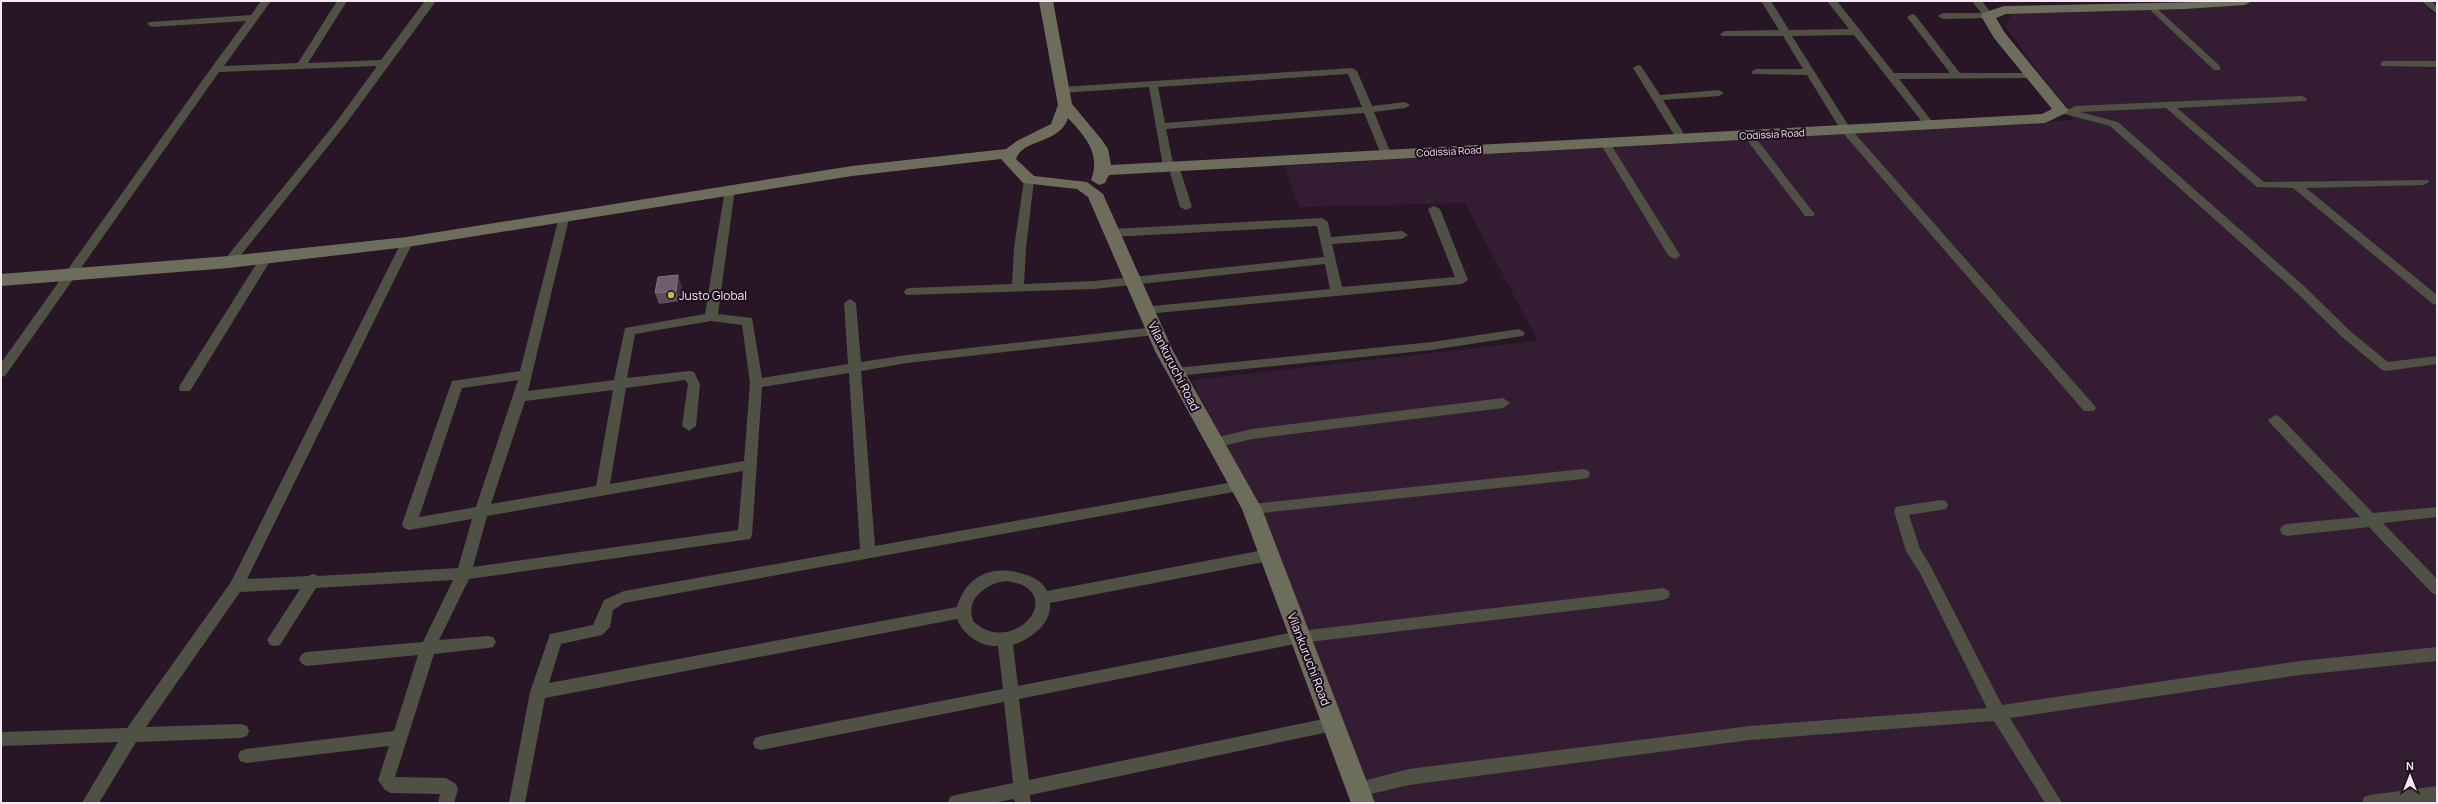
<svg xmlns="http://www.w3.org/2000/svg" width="2438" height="804" font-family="Manrope,sans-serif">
	<rect width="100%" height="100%" fill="#281626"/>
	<path fill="#341d32" d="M2259 1H2419L2437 17V803H1368L1266 524 1192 380 1538 341 1465 203 1299 207 1285 166 2074 120 2005 26 2012 14Z"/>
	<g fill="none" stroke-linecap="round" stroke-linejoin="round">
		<path fill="#505145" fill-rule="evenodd" d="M261 1H271L224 66 298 63 337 1H347L308 63 381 60 424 2 436 1 345 125 233 265 229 266 223 262 225 259 337 121 377 66 219 72 5 376 1 377V363L212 67 246 21 152 27 147 24 149 22 251 15Z
			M1761 1H1771L1789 30 1849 29 1827 1H1837L1894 73H1950L1907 17 1912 14 1915 15 1960 73H2035L2036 75 2031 78 1899 79 1935 125 1930 128 1926 127 1854 35 1792 36 1850 128 2094 405 2096 408 2094 411H2084L1842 132 1807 75 1753 74 1751 72 1756 69H1803L1783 36H1722L1720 34 1725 31 1779 30Z
			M1972 1H1982L1993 16 1991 18 1943 19 1938 16 1943 13H1981Z
			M2421 1H2431L2437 6V14Z
			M2151 3 2220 66V70H2214L2148 8V4Z
			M2384 61H2437V67L2381 66V62Z
			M1638 65 1641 66 1660 95 1719 90 1724 93 1719 96 1663 100 1687 139 1686 141H1678L1633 68Z
			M1352 68 1357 71 1372 106 1405 102 1410 105 1405 108 1374 112 1391 154 1390 156 1386 157 1381 154 1364 113 1166 129 1173 163 1179 166 1192 207 1186 210 1180 207 1169 169 1163 166 1149 87 1062 93 1057 90 1062 87ZM1348 74 1362 107 1165 123 1158 87Z
			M2302 96 2307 99 2306 101 2177 108 2264 182 2428 180 2429 182 2424 185 2306 188 2437 295V305L2433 304 2293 188 2257 187 2166 108 2080 112 2118 122 2304 286 2350 331 2388 362 2437 356V364L2386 371 2382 370 2342 337 2296 292 2110 126 2057 112 2056 110 2061 107 2070 109 2075 106Z
			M1748 132 1752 133 1813 212 1815 214 1813 216H1805L1743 135Z
			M1605 140 1610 143 1680 255 1678 258 1674 259 1668 255 1600 143Z
			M1029 177 1034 180 1026 248 1024 284 1094 281 1324 257 1317 226 1112 237 1106 233 1112 229 1322 218 1328 222 1331 237 1402 231 1408 235 1402 239 1332 244 1342 287 1455 277 1428 209 1434 206 1440 209 1468 280 1462 284 1146 314 1142 313 1140 310 1142 307 1330 289 1325 264 1094 289 906 295 904 292 906 289 910 288 1012 284 1014 248 1024 180Z
			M730 186 735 189 718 314 752 318 762 378 848 364 844 303 850 299 856 303 861 362 907 355 1155 327 1161 331 1155 335 907 363 861 371 875 546 1239 481 1244 482 1246 486 1244 490 1239 491 624 603 613 610 610 627 602 635 561 644 549 683 957 607C966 577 990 565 1020 573 1031 576 1042 580 1047 591L1269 549 1274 551 1276 555 1274 559 1269 561 1050 603C1052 624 1030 639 1013 645L1018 686 1300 631 1663 588 1668 590 1670 594 1668 598 1663 600 1300 643 1019 699 1029 780 1333 717 1339 719 1341 724 1339 729 1333 731 1030 795 1031 803H1015L1014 799 993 803H948L950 797 956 795 1013 783 1004 702 761 750 755 748 753 743 755 738 761 736 1003 689 998 646C981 647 963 635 957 619L545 698 525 803H509L530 692 550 634 593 625 604 600 624 591 860 549 849 373 762 387 752 535 750 539 469 579 439 640 488 636 493 637 496 642 493 647 488 648 434 654 395 777 446 778 456 784 458 789 454 803H438L440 794 391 793 385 790 378 780 389 746 246 763 240 761 238 756 240 751 246 749 394 731 418 655 307 666 302 664 299 659 302 654 307 652 423 642 453 580 316 588 280 645 275 646 270 645 267 640 300 589 240 592 146 727 241 724 247 726 249 731 247 736 241 738 136 742 99 803H82L118 742 1 746V732L127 728 231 582 403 239H411L413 242 247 579 308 576 313 574 318 576 458 568 472 519 409 530 404 528 402 524 452 381 520 371 559 217H567L569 219 528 391 614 380 625 328 705 314 725 189ZM711 321 742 325 750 383 744 461 610 484 626 388 685 380 688 384 682 426 689 431 696 426 700 384 694 372 689 371 627 378 635 334ZM518 380 476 507 419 517 462 388ZM613 390 596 486 491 504 525 401ZM743 471 738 530 473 567 487 516ZM1006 581C1011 582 1019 583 1024 586 1058 605 1009 654 974 622 963 600 987 583 1006 581Z
			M266 254 272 258 190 391H180L179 388 180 385 262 255Z
			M1519 329 1525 333 1523 336 1432 350 1176 376 1170 372 1176 368 1432 342Z
			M1503 398 1510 403 1503 408 1252 439 1215 448 1210 447 1208 443 1210 439 1252 429Z
			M2275 415 2280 417 2373 513 2437 507V517L2383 523 2437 579V595L2432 593 2369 527 2287 536 2282 534 2280 530 2282 526 2287 524 2360 517 2270 423 2268 420Z
			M1583 469 1588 470 1590 474 1588 478 1583 479 1252 514 1247 513 1245 509 1247 505 1252 504Z
			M1941 500 1946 501 1948 505 1946 509 1909 515 1920 549 1930 565 2002 705 2300 661 2437 647V661L2300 675 2010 718 2062 803H2045L1994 721 1750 740 1409 785 1358 797 1352 794 1350 789 1352 784 1409 769 1750 726 1987 708 1920 573 1906 551 1894 511 1896 507 1901 506Z
			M2437 786V802L2362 803 2364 797 2370 795Z"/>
		<path fill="#6c6e5b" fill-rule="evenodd" d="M1039 1H1053L1072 104 1102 140 1108 149 1111 165 2042 114 2052 109 1994 38 1981 16 1983 13 2004 6 2252 1 2245 5 2184 9 2006 14 1996 18 2005 33 2068 110 2066 113 2045 123 1109 175 1105 183 1099 185 1091 180C1101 154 1086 137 1068 118 1060 144 1022 139 1016 159L1034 176 1087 182 1103 194 1173 351 1262 509 1375 803H1351L1242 509 1155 351 1088 197 1077 189 1023 183 1001 159 852 176 407 247 229 268 1 286V274L229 256 407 237 852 166 1006 149 1017 141 1051 124 1058 105Z"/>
	</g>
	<path fill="#5e4b5c" d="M682 286 680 301 659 304 655 293Z"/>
	<path fill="#422f40" d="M678 275 682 286 680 301 676 291Z"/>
	<path fill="#6f5c6d" stroke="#847282" d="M678 275 676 291 655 293 658 277Z"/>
	<circle fill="#bbc044" stroke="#1e0d1d" stroke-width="1.5" cx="671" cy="295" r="4"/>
	<g text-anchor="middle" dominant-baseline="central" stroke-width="4" stroke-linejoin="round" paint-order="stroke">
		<g font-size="10" fill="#f5e8f3" stroke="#1e0d1d">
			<text transform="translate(1772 134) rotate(-3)">Codissia Road</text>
			<text transform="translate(1449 151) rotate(-3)">Codissia Road</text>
		</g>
		<g font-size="12" fill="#f5e8f3" stroke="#1e0d1d" text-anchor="start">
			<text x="679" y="295">Justo Global</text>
		</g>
		<g font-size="12" fill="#f5e8f3" stroke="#1e0d1d">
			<text transform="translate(1174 366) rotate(63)">Vilankuruchi Road</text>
			<text transform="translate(1309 659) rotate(69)">Vilankuruchi Road</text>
		</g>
	</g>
	<rect width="2438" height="804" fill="none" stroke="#f5e8f3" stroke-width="4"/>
	<g transform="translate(2410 776)" stroke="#1e0d1d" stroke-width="3" paint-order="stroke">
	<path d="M0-3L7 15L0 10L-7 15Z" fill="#f5e8f3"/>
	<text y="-6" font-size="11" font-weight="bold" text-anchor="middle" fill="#f5e8f3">N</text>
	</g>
</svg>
